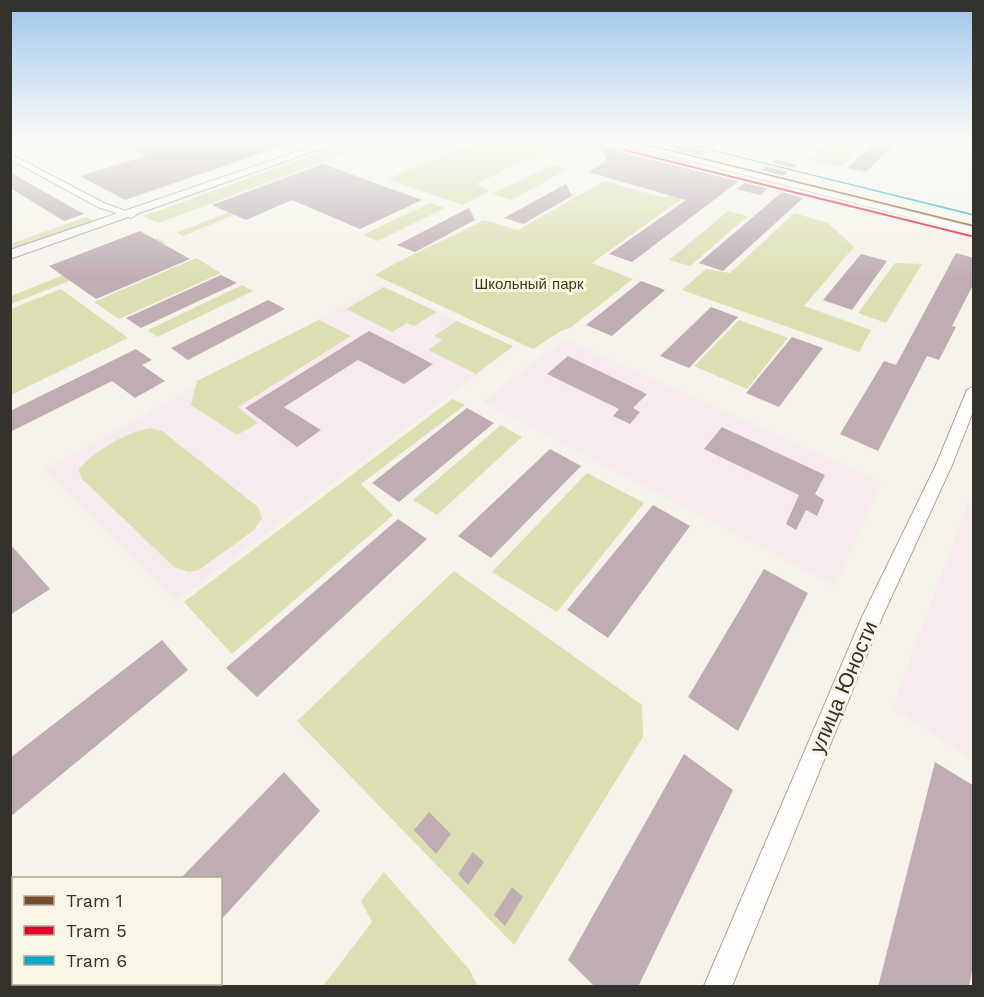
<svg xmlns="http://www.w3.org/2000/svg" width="984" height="997" font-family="'Work Sans',sans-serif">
	<rect width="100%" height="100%" fill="#f5f3ea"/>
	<path fill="#f8ebee" d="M381 285 514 347 176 601 44 470Z
		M564 339 882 482 835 586 483 402Z
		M973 490 974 760H973L892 708Z"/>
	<path fill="#dbdfb2" d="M354 140H382L158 223 144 216Z
		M463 140H528L553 147 476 184 490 191 463 205 387 179 473 144Z
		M832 140 868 141 841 167 807 160Z
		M552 165 568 169 512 200 492 194Z
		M338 169 344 170 183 236 176 233Z
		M604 181 665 198 681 187 697 188 592 263 633 279 570 328 561 331 533 349 375 275C410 254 448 239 484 220L518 230Z
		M430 203 445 208 378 241 363 235Z
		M728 211 748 216 690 266 669 260Z
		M794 213 828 223 854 247 804 306 871 330 859 352 682 290 706 269 730 273Z
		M86 217 93 221 11 250 10 244Z
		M157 238 166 243 11 304V296Z
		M196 258 221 273 119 319 94 302Z
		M895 263 922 264 886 323 858 313Z
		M242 285 253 291 157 337 148 330Z
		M384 287 437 312 414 326 407 323 392 332 346 309Z
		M61 289 128 338 11 395V309Z
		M319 320 351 336 238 407 258 423 237 435 191 405 197 381Z
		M739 320 788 338 747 389 694 366Z
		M457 321 513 346 476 374 428 350 442 340 434 336Z
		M452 399 465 405 361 484 393 515 232 654 184 602Z
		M501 425 522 437 437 515 413 500Z
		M150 428 162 431 258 507 262 518 254 530 199 570 189 572 174 567 81 478 79 469C94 451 127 432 150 428Z
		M587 473 644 503 557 612 492 572Z
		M454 571 642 705 643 737 514 945 297 721Z
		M384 872 469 969 478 986H323L372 922 361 901Z"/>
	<path fill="#bfadb3" d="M111 140H294V142L125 200 80 176 147 156Z
		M681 140H699L720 144 701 156 667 148Z
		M877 140H899L866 172 847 168Z
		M599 144 650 158 656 154 691 163 685 167 739 181 632 262 609 254 686 200 588 172 607 161Z
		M776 159 778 160 797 165 783 176 760 171Z
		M323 164 422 200 360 229 292 200 246 220 212 205Z
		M10 172 48 194 84 214 64 221 10 188Z
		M751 178 773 184 760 195 737 189Z
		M566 184 572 196 523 224 504 218Z
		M782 192 803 198 723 271 699 263Z
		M469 208 475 220 415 252 397 245Z
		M140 231 190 259 96 299 49 266Z
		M956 253 974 258V283L952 326 956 327 939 360 927 356 878 451 840 434 884 361 896 365Z
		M861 254 887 261 852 310 823 300Z
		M221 275 237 283 141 328 126 318Z
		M641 281 665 290 612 336 586 325Z
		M268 300 285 309 188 360 171 348Z
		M711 307 738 317 689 368 660 356Z
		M369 331 433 364 404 384 358 360 284 407 321 430 297 447 245 408Z
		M792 337 823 348 779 407 746 393Z
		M136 349 152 360 142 365 165 381 135 398 112 381 10 432V411Z
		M568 356 647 394 633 408 640 412 630 424 613 416 619 409 547 374Z
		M467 408 494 423 399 502 372 483Z
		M722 427 825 475 815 494 824 500 817 516 806 510 796 530 786 524 799 495 704 449Z
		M550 449 581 466 491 558 458 536Z
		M653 505 690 526 608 638 567 610Z
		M398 519 427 539 257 697 226 668Z
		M10 544 50 589 10 615Z
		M764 569 808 593 738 731 688 697Z
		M162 640 188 670 10 817V758Z
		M684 754 733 790 638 987H595L568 960Z
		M935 762 974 786V960L969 987H878Z
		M284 772 320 811 220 921V879H180Z
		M429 812 451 834 436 854 414 830Z
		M473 852 484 862 468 885 458 874Z
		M512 887 523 897 505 926 494 915Z"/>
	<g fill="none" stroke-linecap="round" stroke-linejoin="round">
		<defs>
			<path id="minor" d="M10 154 104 203 136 215 131 218 98 207 10 159Z
				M974 386V409L952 465 883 615 732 986H704L863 615 936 465 967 390Z"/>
			<path id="tertiary" d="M611 140H626L974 226V234Z"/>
			<path id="secondary" d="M331 140H345L10 259V250Z"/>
		</defs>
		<use href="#minor" stroke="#a7a59f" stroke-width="2"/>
		<use href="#tertiary" stroke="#a7a59f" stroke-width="1"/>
		<use href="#secondary" stroke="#a7a59f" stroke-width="2"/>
		<use href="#minor" fill="#fefdfc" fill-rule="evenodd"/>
		<use href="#tertiary" fill="#fefdfc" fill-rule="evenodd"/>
		<use href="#secondary" fill="#f9f6f5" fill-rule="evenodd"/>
		<defs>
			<path id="tram-1" d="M626 140H630L974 225V227Z"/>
			<path id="tram-2" d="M624 149 971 235 973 236 971 237 624 151Z"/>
			<path id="tram-3" d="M668 140H672L974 214V216Z"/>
		</defs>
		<use href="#tram-1" stroke="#faf6e5" stroke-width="4"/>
		<use href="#tram-2" stroke="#faf6e5" stroke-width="4"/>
		<use href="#tram-3" stroke="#faf6e5" stroke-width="4"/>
		<use href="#tram-1" fill="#7a4b2a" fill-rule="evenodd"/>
		<use href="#tram-2" fill="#e4002b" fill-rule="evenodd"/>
		<use href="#tram-3" fill="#00a9ce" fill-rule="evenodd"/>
	</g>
	<linearGradient id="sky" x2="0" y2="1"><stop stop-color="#9fc6ed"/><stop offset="0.5" stop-color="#fafaf6"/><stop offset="1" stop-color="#fafaf6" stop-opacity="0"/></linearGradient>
	<rect width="984" height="279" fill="url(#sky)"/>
	<g text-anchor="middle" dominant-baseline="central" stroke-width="6" stroke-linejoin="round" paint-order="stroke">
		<g font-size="15" fill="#3a3d11" stroke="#faf6e5">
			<text x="529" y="284">Школьный парк</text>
		</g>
		<g font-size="21" fill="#34322c" stroke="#faf6e5">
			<text transform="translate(843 687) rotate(-67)">улица Юности</text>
		</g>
	</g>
	<rect width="984" height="997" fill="none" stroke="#34322c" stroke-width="24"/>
	<rect x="12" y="877" width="210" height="108" fill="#faf6e5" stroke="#aba89b" stroke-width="1.5"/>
	<rect x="24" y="896" width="30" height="9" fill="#7a4b2a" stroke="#aba89b" stroke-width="1.5"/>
	<text x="66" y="907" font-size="18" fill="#34322c">Tram 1</text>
	<rect x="24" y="926" width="30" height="9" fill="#e4002b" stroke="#aba89b" stroke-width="1.5"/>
	<text x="66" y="937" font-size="18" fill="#34322c">Tram 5</text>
	<rect x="24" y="956" width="30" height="9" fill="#00a9ce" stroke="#aba89b" stroke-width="1.5"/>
	<text x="66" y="967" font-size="18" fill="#34322c">Tram 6</text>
</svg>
